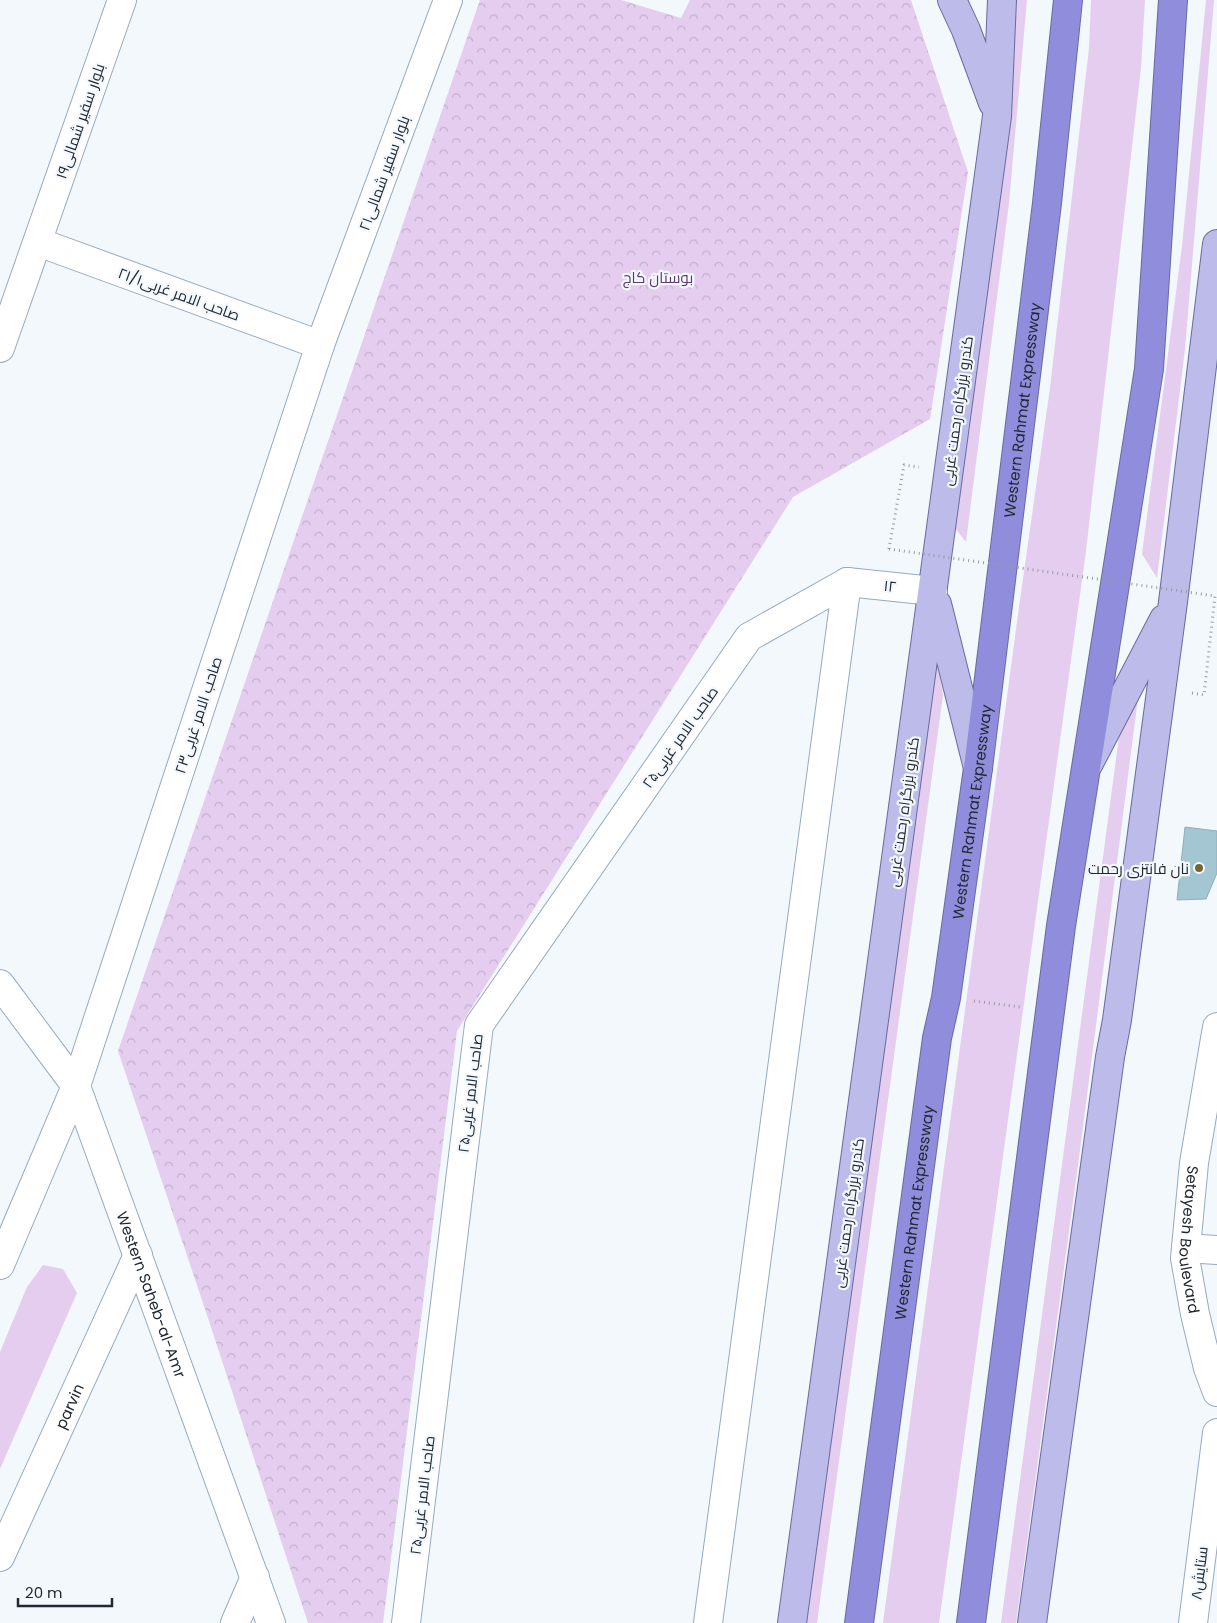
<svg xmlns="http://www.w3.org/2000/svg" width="1217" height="1623" font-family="Poppins,Cairo,sans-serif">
	<defs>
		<pattern id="park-crowns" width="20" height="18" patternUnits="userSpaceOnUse" patternTransform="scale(1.25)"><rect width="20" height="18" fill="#e4cdee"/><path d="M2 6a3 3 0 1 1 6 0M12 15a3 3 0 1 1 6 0" fill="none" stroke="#c3b0cd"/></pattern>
	</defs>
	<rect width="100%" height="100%" fill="#f3f8fd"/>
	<path fill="#e4cdee" d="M1014 0H1027L1009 203 966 542 955 528Z
		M1091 0H1145L1141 68 1086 551 939 1623H883L1019 607 1050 388 1089 48Z
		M1206 0H1214L1185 349 1157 578 1142 554 1182 246Z
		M937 660 943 695 817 1623H806L889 1005Z
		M1138 698 1080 1150 1016 1623H1001L1120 729Z
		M43 1265 63 1269 77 1293 0 1469V1352L27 1287Z"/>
	<path fill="url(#park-crowns)" d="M480 0H621L681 18 690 0H911L968 172 930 419 793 497 457 1031 383 1623H308L204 1306 118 1051Z"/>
	<path fill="#a4c6d2" stroke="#8dafbb" d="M1185 827 1217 831V873L1206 899 1177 900Z"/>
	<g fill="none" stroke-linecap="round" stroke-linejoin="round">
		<defs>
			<g id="minor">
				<path d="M38 242 320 345"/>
				<path d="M0 348 122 0"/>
				<path d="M847 582 933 591"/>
				<path id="s1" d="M0 984 76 1086 271 1623"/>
				<path id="s2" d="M1217 1027 1194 1163 1185 1258 1195 1314 1208 1368 1217 1392"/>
				<path d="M1186 1248 1217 1250"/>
				<path d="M0 1265 76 1086 320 345 448 0"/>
				<path id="s3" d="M0 1557 138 1255"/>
				<path d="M235 1623 255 1577"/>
				<path d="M406 1623 479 1025 749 637 847 582"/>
				<path d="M708 1623 847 582"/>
				<path d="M1193 1623 1217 1433"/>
			</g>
			<path id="major" d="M952 0 966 30 993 103
				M937 604 978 768
				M1089 763 1164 619
				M792 1623 997 116 1002 0
				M1032 1623 1110 1057 1117 1020 1173 602 1217 244"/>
			<g id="highway">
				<path id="s4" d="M859 1623 937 1038 946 998 978 768 1047 203 1068 0"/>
				<path d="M971 1623 1061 926 1149 369 1173 0"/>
			</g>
		</defs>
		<use href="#minor" stroke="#96aac1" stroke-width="30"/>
		<use href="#major" stroke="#696aa0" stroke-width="30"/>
		<use href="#highway" stroke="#696aa0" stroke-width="30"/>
		<path stroke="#969ca3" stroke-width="3" stroke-dasharray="1 4" stroke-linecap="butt" d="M889 549 904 465 919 467
			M1192 693 1204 695 1215 596
			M974 1001 1020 1007"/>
		<use href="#minor" stroke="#fff" stroke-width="28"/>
		<use href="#major" stroke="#bcbbea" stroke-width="28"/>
		<use href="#highway" stroke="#908edc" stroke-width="28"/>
		<path stroke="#969ca3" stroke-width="3" stroke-dasharray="1 4" stroke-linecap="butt" d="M889 549 1215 596"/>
	</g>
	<circle fill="#726734" stroke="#f3f8fd" stroke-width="2" cx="1199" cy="868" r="5"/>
	<g text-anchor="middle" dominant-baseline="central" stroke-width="4.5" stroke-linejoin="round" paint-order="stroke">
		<g font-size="15" fill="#212832" stroke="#f3f8fd">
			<text transform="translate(80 121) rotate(-71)">بلوار سفیر شمالی۱۹</text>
			<text transform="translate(384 173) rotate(-70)">بلوار سفیر شمالی۲۱</text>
			<text transform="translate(179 294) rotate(20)">صاحب الامر غربی۲۱/۱</text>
			<text transform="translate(957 411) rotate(-82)">کندرو بزرگراه رحمت غربی</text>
			<text stroke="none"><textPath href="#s4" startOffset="1224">Western Rahmat Expressway</textPath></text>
			<text transform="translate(890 586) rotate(6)">۱۲</text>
			<text transform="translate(198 715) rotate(-72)">صاحب الامر غربی۲۳</text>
			<text transform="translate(680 737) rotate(-55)">صاحب الامر غربی۲۵</text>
			<text transform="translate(903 812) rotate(-82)">کندرو بزرگراه رحمت غربی</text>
			<text stroke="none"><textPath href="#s4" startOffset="819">Western Rahmat Expressway</textPath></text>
			<text transform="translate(470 1093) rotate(-83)">صاحب الامر غربی۲۵</text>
			<text transform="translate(848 1213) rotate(-82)">کندرو بزرگراه رحمت غربی</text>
			<text stroke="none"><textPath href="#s4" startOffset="414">Western Rahmat Expressway</textPath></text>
			<text stroke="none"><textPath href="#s2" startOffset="215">Setayesh Boulevard</textPath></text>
			<text stroke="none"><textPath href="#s1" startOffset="349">Western Saheb-al-Amr</textPath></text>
			<text stroke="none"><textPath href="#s3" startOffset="166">parvin</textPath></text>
			<text transform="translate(422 1495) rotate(-83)">صاحب الامر غربی۲۵</text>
			<text transform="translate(1199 1573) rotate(-83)">ستایش۸</text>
		</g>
		<g font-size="15" fill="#5b396a" stroke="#f3f8fd">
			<text x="658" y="277">بوستان کاج</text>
		</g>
		<g font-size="15" fill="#212832" stroke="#f3f8fd" text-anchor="end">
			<text x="1189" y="868">نان فانتزی رحمت</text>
		</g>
	</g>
	<path d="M18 1598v8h94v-8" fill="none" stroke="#212832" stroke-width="2.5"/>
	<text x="25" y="1598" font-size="15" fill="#212832" stroke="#f3f8fd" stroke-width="4" paint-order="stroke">20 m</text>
</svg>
